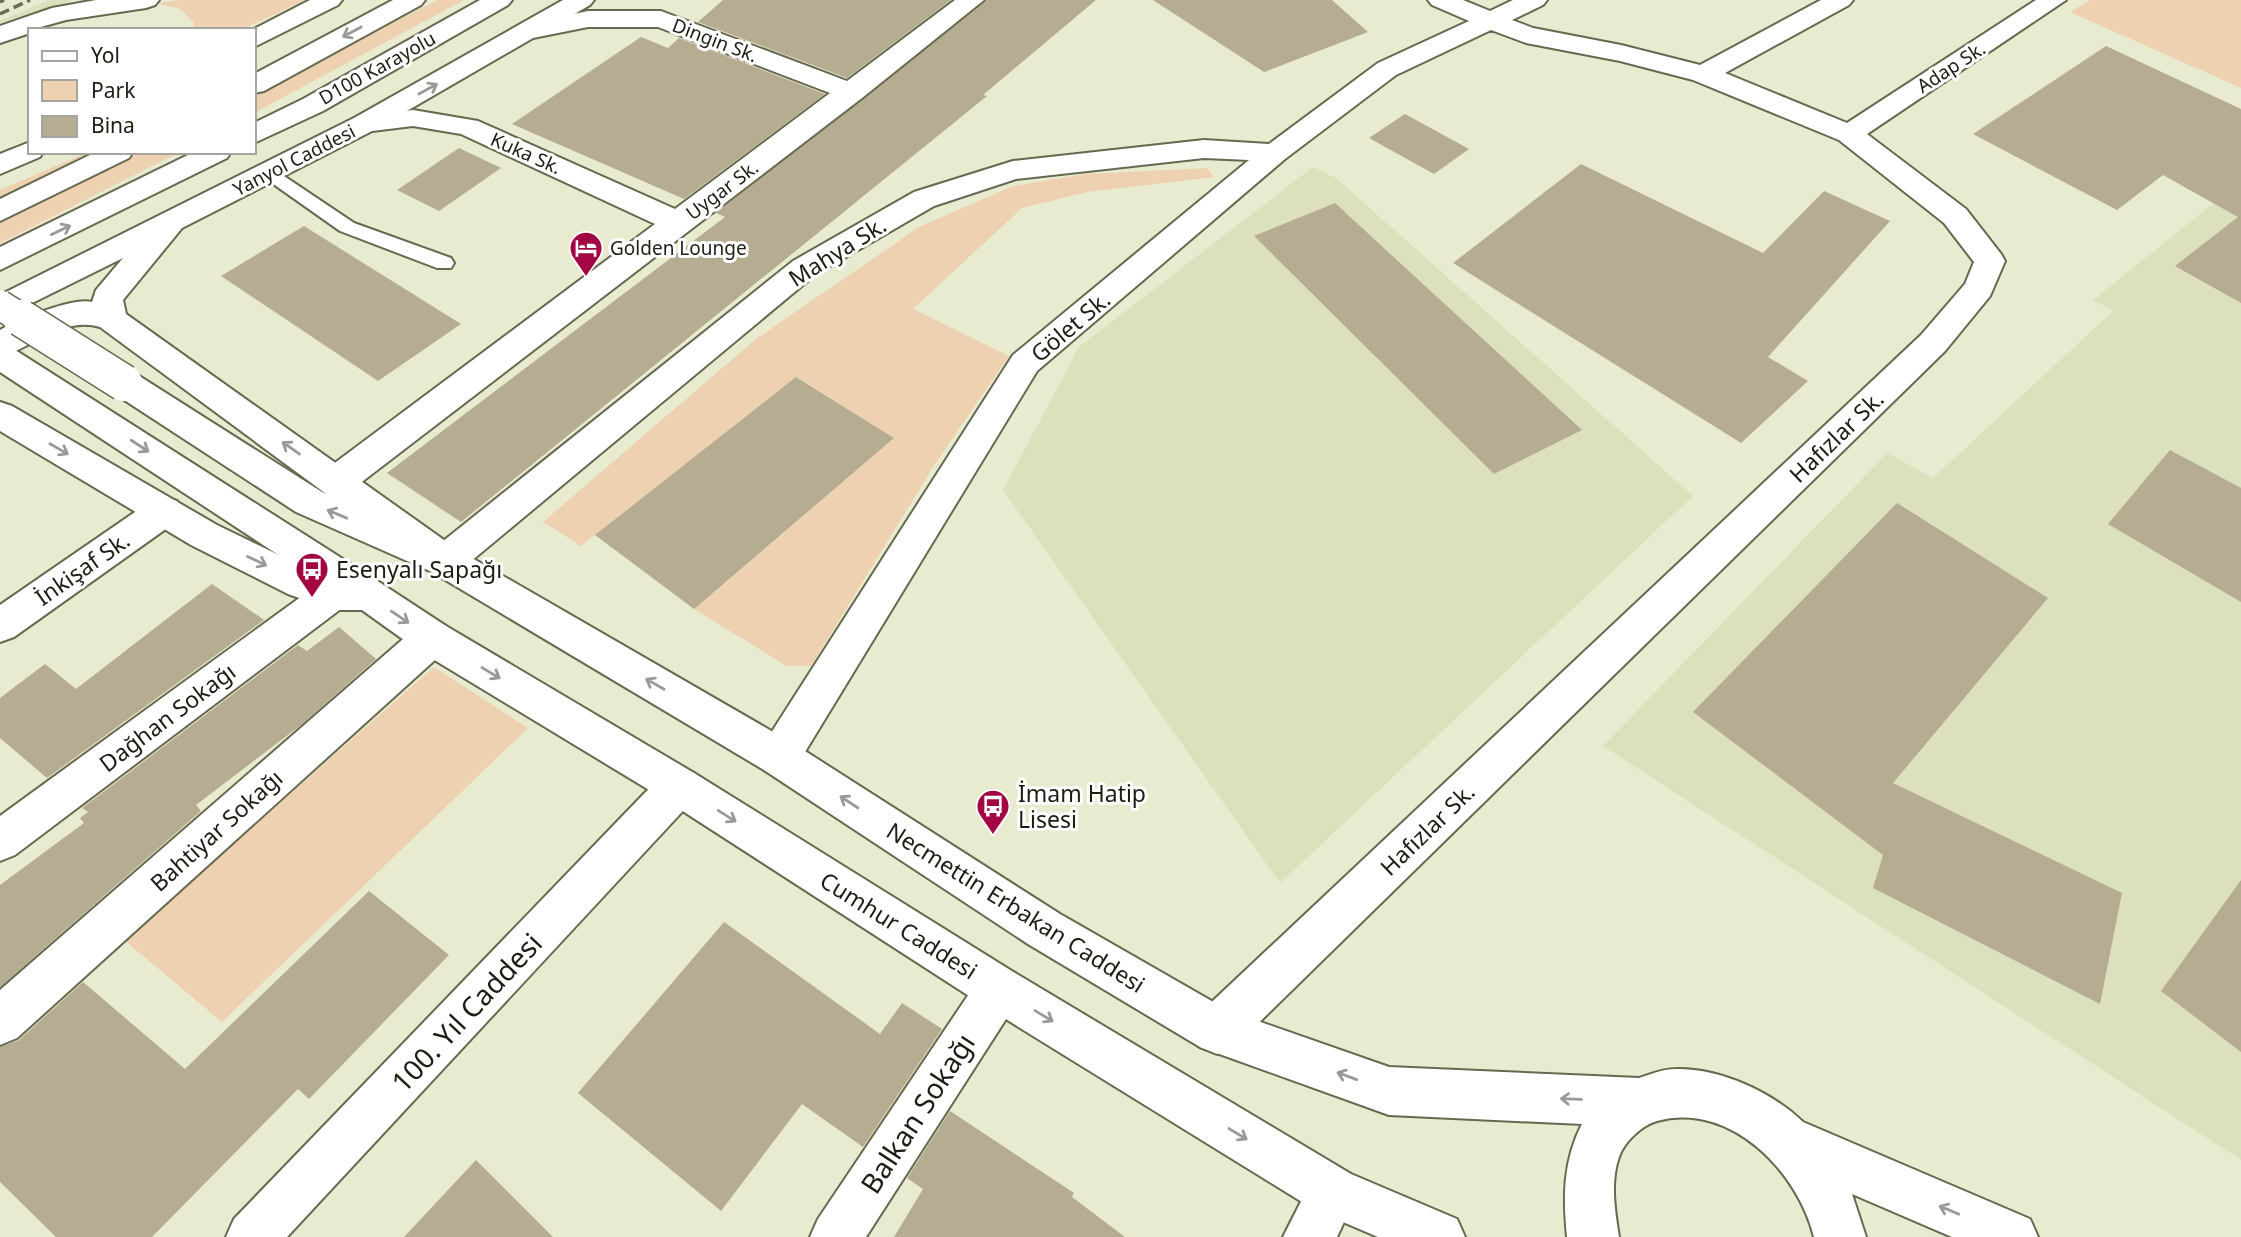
<svg xmlns="http://www.w3.org/2000/svg" width="2241" height="1237" font-family="'Noto Sans',sans-serif">
	<rect width="100%" height="100%" fill="#e8ebcf"/>
	<path fill="#dde0bc" d="M48 0H73L0 26V21Z
		M1313 167 1336 178 1693 496 1280 883 1003 490 1079 347Z
		M2241 181V1160L1603 746 1887 453 1933 478 2113 311 2093 300Z"/>
	<path fill="#eed1b0" d="M182 0H305L241 30H193L194 23 180 9 156 3Z
		M437 0H464L254 113V95Z
		M2090 0H2241V88L2070 12Z
		M88 152H96L0 198V190Z
		M142 152H180L0 243V223Z
		M1207 168 1214 177 1087 192 1022 208 913 309 1009 356 935 464 811 666H787L694 609 894 438 797 377 581 546 543 522 756 339 919 227 1013 186 1086 174Z
		M434 667 528 728 222 1022 124 940Z"/>
	<path fill="#b5ac92" d="M723 0H951L847 78 698 22Z
		M987 0H1096L983 95 987 96 461 522 387 473 725 217 716 213Z
		M1153 0H1332L1368 32 1264 72Z
		M641 37 668 48 679 38 825 94 684 199 512 124Z
		M2106 46 2241 109V303L2175 266 2238 217 2163 175 2117 210 1973 134Z
		M1405 114 1469 149 1434 174 1369 138Z
		M459 148 501 168 439 211 397 190Z
		M1581 164 1763 253 1824 191 1890 221 1768 357 1808 381 1741 443 1453 263Z
		M1335 203 1436 296 1582 430 1494 474 1254 236Z
		M304 226 461 324 378 381 221 276Z
		M796 377 894 438 694 609 595 535Z
		M2170 450 2241 488V602L2108 524Z
		M1897 503 2048 598 1893 783 2122 893 2100 1004 1873 888 1883 855 1693 712Z
		M212 584 264 620 47 778 0 738V698L45 664 76 689Z
		M339 627 376 659 301 725 196 805 201 811 0 987V885L84 823 80 818 88 812 82 808 298 645 307 651Z
		M2241 880V1052L2161 991Z
		M369 891 449 955 309 1099 298 1089 152 1237H56L0 1182V1047L19 1040 83 982 185 1069Z
		M724 922 880 1034 902 1003 942 1029 863 1147 802 1104 721 1211 578 1093Z
		M950 1111 1074 1193 1072 1197 1125 1237H894L923 1189 907 1178Z
		M476 1160 553 1237H404Z"/>
	<g fill="none" stroke-linecap="round" stroke-linejoin="round">
		<defs>
			<path id="service" d="M269 166 354 223 451 258 454 263 451 268H437L340 231 262 176 260 172 262 168Z"/>
			<path id="minor" d="M955 0H984L862 98 350 491 337 495 324 491 319 481 324 471 655 224 461 134 413 126 364 132 354 130 350 124 354 118 413 110 478 121 675 209 830 93 658 27H588L533 38 524 36 520 30 524 24 588 11H661L847 81Z
				M1428 0H1463L1490 11 1513 0H1547L1543 5 1512 20 1533 28 1621 45 1700 65 1821 0H1853L1849 5 1725 73 1847 123 2036 0H2066L1867 134 1966 209 2001 254 2005 261 1990 296 1945 351 1234 1047 1217 1054 1200 1047 1193 1030 1200 1013 1921 335 1965 284 1974 262 1944 223 1839 140 1693 80 1620 61 1526 43 1491 30 1396 75 1285 159 1037 371 794 770 779 775 764 770 758 757 764 744 1013 355 1249 160 1204 158 1016 179 934 206 815 275 458 572 445 576 432 572 426 561 432 550 793 261 914 192 1013 161 1204 140 1269 144 1378 63 1469 21 1432 5Z
				M164 497 177 501 182 511 177 521 14 637 0 642V605L151 501Z
				M333 578 346 583 352 594 346 605 15 855 0 861V816L320 583Z
				M432 622 446 626 451 638 446 650 17 1038 0 1045V990L418 626Z
				M999 966 1015 973 1022 989 1015 1005 866 1237H810L818 1219 983 973Z
				M1333 1167 1351 1174 1358 1192 1337 1237H1283L1315 1174Z"/>
			<path id="tertiary" d="M679 767 694 773 700 786 694 799 287 1237H226L234 1219 664 773Z"/>
			<path id="secondary" d="M563 0H594L590 5 374 130 182 228 123 300 126 314 458 550 794 744 1060 914 1229 1011 1389 1067 1639 1078C1651 1074 1663 1069 1676 1069 1720 1068 1772 1092 1803 1122L2030 1219 2038 1237H1952L1852 1194 1866 1237H1814C1798 1172 1731 1101 1657 1121 1642 1125 1624 1142 1619 1157 1610 1181 1615 1212 1619 1237H1567C1563 1197 1563 1161 1582 1124L1389 1115 1200 1047 1028 944 764 770 432 572 100 327C64 316 33 347 0 357V330C16 320 74 297 92 302L96 290 123 258 0 319V295L354 118Z
				M0 402 12 406 217 525 314 572 333 578 369 579 382 584 446 626 694 773 1015 973 1351 1174 1457 1219 1465 1237H1378L1315 1210 983 1005 664 799 418 650 362 610H333L288 594 191 545 0 431Z"/>
			<path id="trunk" d="M96 0H159L155 5 146 8 66 20 30 30V33L0 43V26L52 8Z
				M310 0H342L338 5 254 47 252 30Z
				M393 0H425L421 5 264 91 254 93V74Z
				M480 0H512L508 5 323 111 254 143V123L303 99Z
				M30 142V152H43L40 157 0 174V154Z
				M96 152H133L129 158 0 221V199Z
				M194 152H231L227 158 0 270V247Z
				M0 344 12 348 382 584 388 595 382 606 369 611 356 606 0 372Z
				M124 371 136 374 322 492 458 550 464 561 458 572 445 576 432 572 296 512 112 392 107 383 112 374Z"/>
		</defs>
		<use href="#service" stroke="#66684f" stroke-width="4"/>
		<use href="#minor" stroke="#66684f" stroke-width="4"/>
		<use href="#tertiary" stroke="#66684f" stroke-width="4"/>
		<use href="#secondary" stroke="#66684f" stroke-width="4"/>
		<use href="#trunk" stroke="#66684f" stroke-width="4"/>
		<use href="#service" fill="#fff" fill-rule="evenodd"/>
		<use href="#minor" fill="#fff" fill-rule="evenodd"/>
		<use href="#tertiary" fill="#fff" fill-rule="evenodd"/>
		<use href="#secondary" fill="#fff" fill-rule="evenodd"/>
		<use href="#trunk" fill="#fff" fill-rule="evenodd"/>
		<path stroke="#696b5a" stroke-width="3.5" stroke-dasharray="10 5" stroke-linecap="butt" d="M0 2 4 0
			M0 14 30 0"/>
		<defs>
			<path id="trunk-bridge-far1" d="M0 305 24 320"/>
			<path id="trunk-bridge" d="M21 318 124 383"/>
		</defs>
		<use href="#trunk-bridge-far1" stroke="#66684f" stroke-width="32" stroke-linecap="butt"/>
		<use href="#trunk-bridge" stroke="#66684f" stroke-width="39" stroke-linecap="butt"/>
		<use href="#trunk-bridge-far1" stroke="#fff" stroke-width="29"/>
		<use href="#trunk-bridge" stroke="#fff" stroke-width="36"/>
	</g>
	<defs><path id="oneway-shaft" d="M-6 0H5M1.5-3L5.5 0L1.5 3" fill="none" stroke-width="1.6" stroke-linecap="round" stroke-linejoin="round" transform="scale(1.75)"/></defs>
	<g stroke="#999995">
		<use href="#oneway-shaft" transform="translate(352 32) rotate(152)"/>
		<use href="#oneway-shaft" transform="translate(428 89) rotate(-29)"/>
		<use href="#oneway-shaft" transform="translate(61 230) rotate(-26)"/>
		<use href="#oneway-shaft" transform="translate(140 446) rotate(33)"/>
		<use href="#oneway-shaft" transform="translate(291 448) rotate(-145)"/>
		<use href="#oneway-shaft" transform="translate(59 449) rotate(30)"/>
		<use href="#oneway-shaft" transform="translate(337 514) rotate(-157)"/>
		<use href="#oneway-shaft" transform="translate(257 561) rotate(26)"/>
		<use href="#oneway-shaft" transform="translate(400 617) rotate(34)"/>
		<use href="#oneway-shaft" transform="translate(491 673) rotate(31)"/>
		<use href="#oneway-shaft" transform="translate(655 684) rotate(-150)"/>
		<use href="#oneway-shaft" transform="translate(849 802) rotate(-147)"/>
		<use href="#oneway-shaft" transform="translate(727 816) rotate(32)"/>
		<use href="#oneway-shaft" transform="translate(1044 1016) rotate(31)"/>
		<use href="#oneway-shaft" transform="translate(1347 1076) rotate(-160)"/>
		<use href="#oneway-shaft" transform="translate(1571 1099) rotate(-178)"/>
		<use href="#oneway-shaft" transform="translate(1238 1134) rotate(31)"/>
		<use href="#oneway-shaft" transform="translate(1949 1210) rotate(-157)"/>
	</g>
	<defs>
		<symbol id="hotel-pin" viewBox="-11 -11 22 30"><path d="M0 17L-7.5 6A9.5 9.5 0 1 1 7.5 6Z" fill="#a20744" stroke="#fff"/><path d="M-6-4.5h1.5V1H6V5H4.5V3h-9V5H-6ZM-4 0a1.8 1.8 0 1 1 3.6 0ZM.5 0V-2.5h3Q6-2.5 6 0Z" fill="#fff"/></symbol>
		<symbol id="bus-pin" viewBox="-11 -11 22 30"><path d="M0 17L-7.5 6A9.5 9.5 0 1 1 7.5 6Z" fill="#a20744" stroke="#fff"/><path d="M-5-6H5V4H4V6H2V4H-2V6H-4V4H-5ZM-3.5-4V0h7V-4ZM-3.5 1.2v1.5H-2V1.2ZM2 1.2v1.5H3.5V1.2Z" fill="#fff"/></symbol>
	</defs>
	<g fill-rule="evenodd">
		<use href="#hotel-pin" x="567" y="229" width="38" height="52"/>
		<use href="#bus-pin" x="293" y="550" width="38" height="52"/>
		<use href="#bus-pin" x="974" y="787" width="38" height="52"/>
	</g>
	<g text-anchor="middle" dominant-baseline="central" stroke-width="6" stroke-linejoin="round" paint-order="stroke">
		<g font-size="19" fill="#1c1d13" stroke="#fff">
			<text transform="translate(715 40) rotate(21)">Dingin Sk.</text>
			<text transform="translate(1951 67) rotate(-33)">Adap Sk.</text>
			<text transform="translate(377 68) rotate(-29)">D100 Karayolu</text>
			<text transform="translate(526 153) rotate(24)">Kuka Sk.</text>
			<text transform="translate(294 160) rotate(-27)">Yanyol Caddesi</text>
			<text transform="translate(722 190) rotate(-37)">Uygar Sk.</text>
		</g>
		<g font-size="19" fill="#1c1d13" stroke="#fff" text-anchor="start">
			<text x="610" y="248">Golden Lounge</text>
		</g>
		<g font-size="23" fill="#1c1d13" stroke="#fff">
			<text transform="translate(837 251) rotate(-32)">Mahya Sk.</text>
			<text transform="translate(1070 326) rotate(-40)">Gölet Sk.</text>
			<text transform="translate(1836 436) rotate(-44)">Hafızlar Sk.</text>
			<text transform="translate(82 568) rotate(-35)">İnkişaf Sk.</text>
			<text transform="translate(167 717) rotate(-37)">Dağhan Sokağı</text>
			<text transform="translate(1427 829) rotate(-44)">Hafızlar Sk.</text>
			<text transform="translate(216 830) rotate(-42)">Bahtiyar Sokağı</text>
			<text transform="translate(1016 907) rotate(32)">Necmettin Erbakan Caddesi</text>
			<text transform="translate(899 925) rotate(32)">Cumhur Caddesi</text>
		</g>
		<g font-size="23" fill="#1c1d13" stroke="#fff" text-anchor="start">
			<text x="336" y="569">Esenyalı Sapağı</text>
			<text x="1018" y="793">İmam Hatip<tspan x="1018" dy="26">Lisesi</tspan></text>
		</g>
		<g font-size="28" fill="#1c1d13" stroke="#fff">
			<text transform="translate(466 1012) rotate(-47)">100. Yıl Caddesi</text>
			<text transform="translate(917 1113) rotate(-57)">Balkan Sokağı</text>
		</g>
	</g>
	<rect x="28" y="28" width="228" height="126" fill="#ffffff" stroke="#a4a5a1" stroke-width="2"/>
	<rect x="42" y="51" width="35" height="10" fill="#ffffff" stroke="#a4a5a1" stroke-width="2"/>
	<text x="91" y="63" font-size="21" fill="#1c1d13">Yol</text>
	<rect x="42" y="80" width="35" height="21" fill="#eed1b0" stroke="#a4a5a1" stroke-width="2"/>
	<text x="91" y="98" font-size="21" fill="#1c1d13">Park</text>
	<rect x="42" y="116" width="35" height="21" fill="#b5ac92" stroke="#a4a5a1" stroke-width="2"/>
	<text x="91" y="133" font-size="21" fill="#1c1d13">Bina</text>
</svg>
